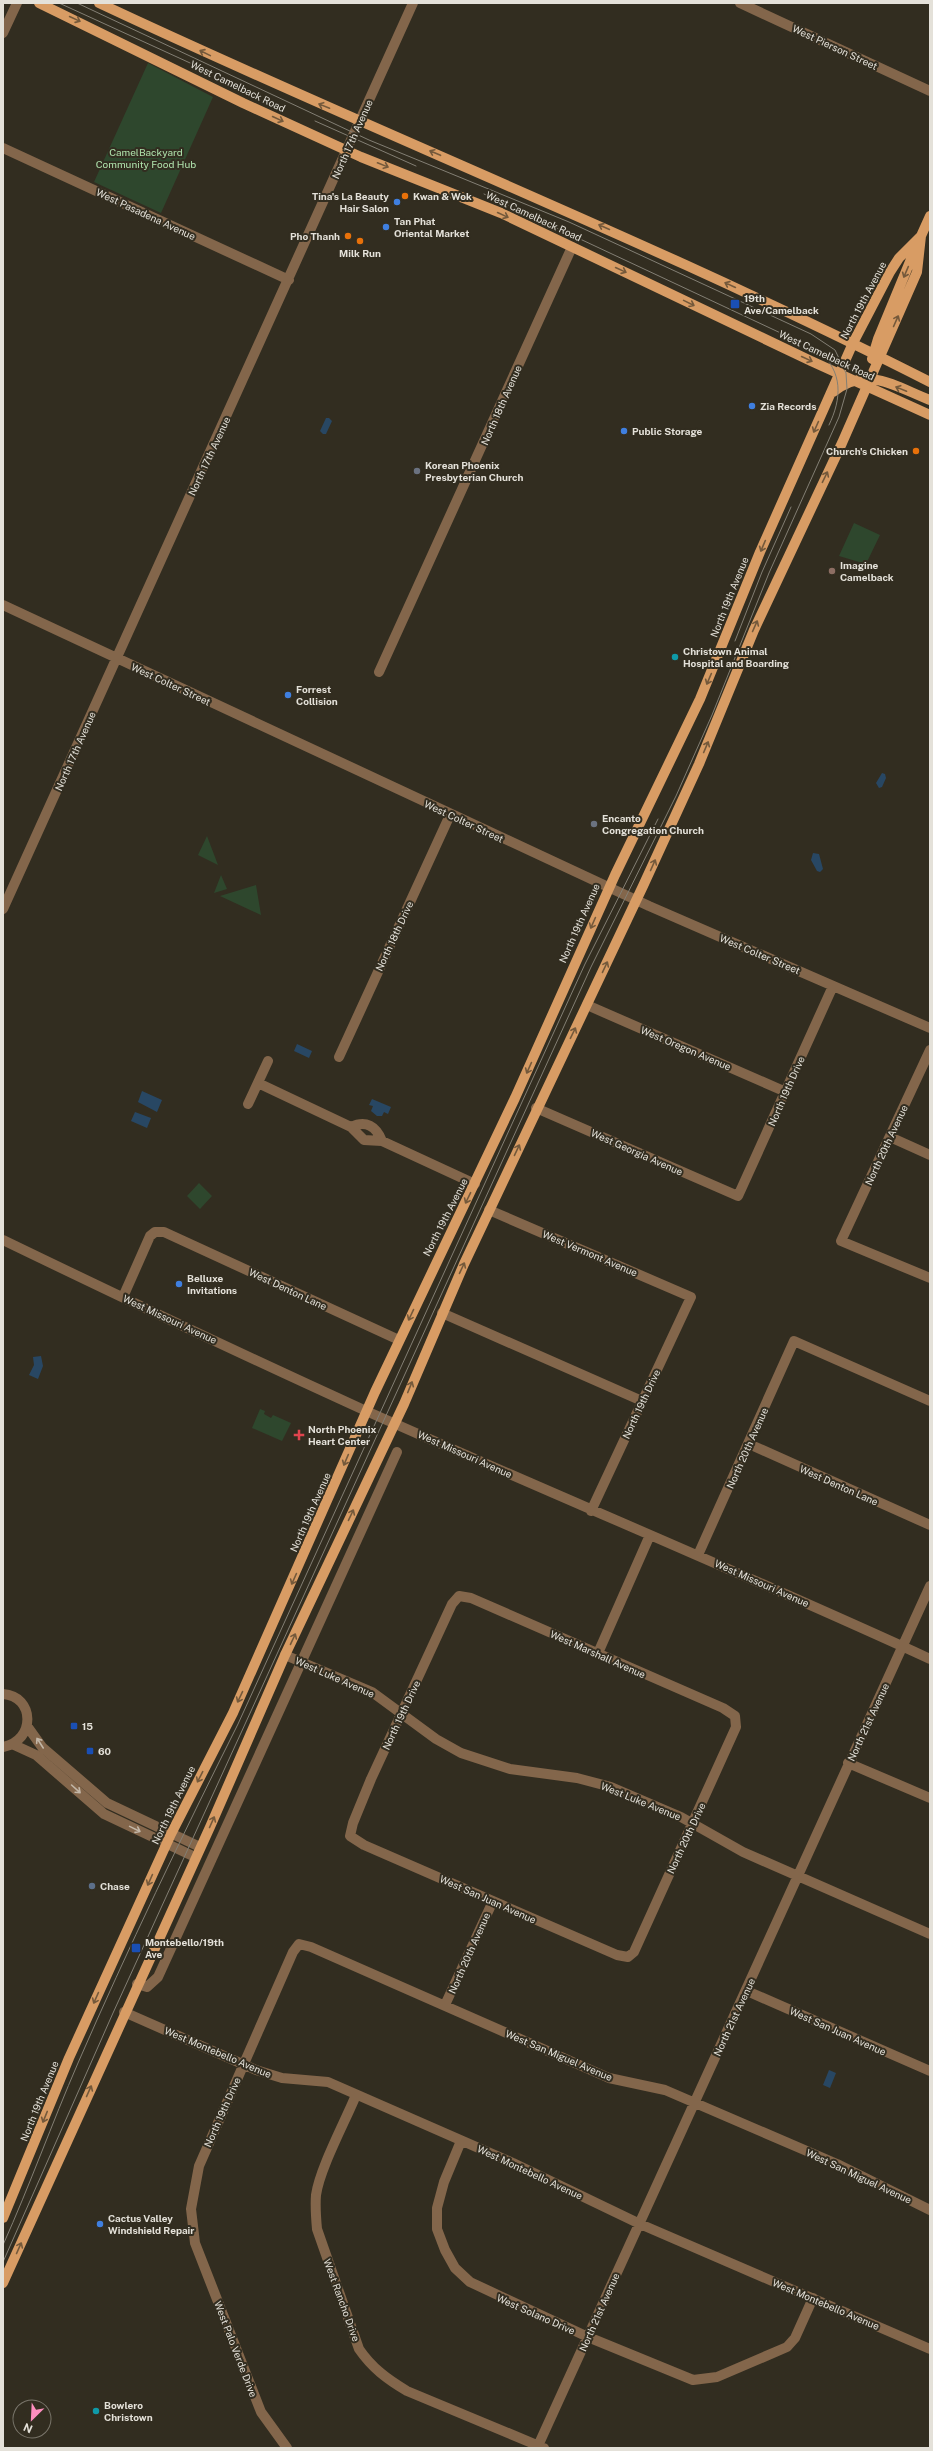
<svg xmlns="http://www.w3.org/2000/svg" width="933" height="2451" font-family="'Public Sans',sans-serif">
	<rect width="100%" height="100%" fill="#322d20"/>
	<path fill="#2e472d" d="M148 63 213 97 161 213 94 182Z
		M854 523 880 535 866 564 839 556Z
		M207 836 218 865 198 855Z
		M221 875 227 889 214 893Z
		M256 885 261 915 220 896Z
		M199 1183 212 1196 200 1209 187 1196Z
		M260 1409 265 1411 264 1414 271 1418 273 1415 291 1423 282 1441 252 1428Z"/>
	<path fill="#284763" d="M326 418H329L332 421 326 434H323L320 431Z
		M882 773 885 774 886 778 882 787 879 788 876 783Z
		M813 853 819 854 823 869 820 872 817 871 811 860Z
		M297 1044 312 1051 309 1058 294 1051Z
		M142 1091 162 1100 157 1112 138 1102Z
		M372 1099 391 1107 388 1114 384 1112 382 1116H377L371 1111 373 1106 369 1105Z
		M135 1112 151 1118 147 1128 131 1121Z
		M41 1356 43 1366 38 1379 29 1375 34 1365 33 1357Z
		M829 2070 836 2073 830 2088 823 2085Z"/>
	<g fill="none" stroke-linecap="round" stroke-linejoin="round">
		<path stroke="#83664b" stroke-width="10" d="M740 3 930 91
			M3 33 17 3
			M3 148 289 280
			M3 605 649 906 930 1028
			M379 672 572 247
			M3 909 413 3
			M587 1005 786 1092
			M930 1050 841 1241 930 1278
			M339 1057 450 815
			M258 1083 351 1127 364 1140 382 1141 475 1184
			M248 1104 268 1061
			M536 1108 738 1196 833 986
			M351 1127C366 1120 376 1126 382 1141
			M890 1137 930 1155
			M489 1210 691 1297 591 1511
			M3 1240C123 1298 243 1355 364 1410 552 1494 743 1573 930 1659
			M123 1297 150 1236 155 1232H164L399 1340
			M442 1313 642 1401
			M749 1444 930 1525
			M698 1555 794 1341 930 1401
			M459 1596 471 1598 723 1708 735 1716 736 1727 634 1952 628 1957 617 1955 364 1845 350 1836 353 1823 371 1779 452 1604Z
			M598 1653 650 1535
			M285 1655 372 1692 436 1739 461 1753 510 1769 577 1778 611 1787 681 1817 743 1852 930 1934
			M3 1694C35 1696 36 1741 3 1747
			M27 1726 42 1747 107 1803 200 1847
			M12 1744 36 1755 104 1814 195 1857
			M848 1763 930 1798
			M137 1984 147 1987 158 1977 397 1452
			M747 1991 930 2071
			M445 2005 493 1901
			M124 2012 256 2070 282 2078 328 2082 513 2163 640 2224 930 2349
			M356 2095C345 2122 320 2168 316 2195 315 2207 316 2218 317 2229L359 2349C372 2368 387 2379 407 2391L544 2448
			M461 2141 444 2182 437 2208V2229L445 2250 455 2268 470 2282 588 2337 693 2380 717 2377 787 2347 795 2338 813 2298
			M287 2448 261 2412 195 2243 191 2209 199 2166 293 1952 299 1944 311 1947 609 2078 665 2090 837 2164 930 2210
			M537 2448 930 1586"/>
		<path stroke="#d89c64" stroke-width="10" d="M39 3 243 103 361 157 501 213 811 361 930 415
			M99 3C375 133 659 244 930 382
			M872 359 878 339 916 247
			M833 392C867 365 894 386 930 400
			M3 2218 69 2058 171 1834 233 1713 375 1392 515 1098 615 875 700 699 760 552 853 343 890 272 899 258 921 236 930 216
			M3 2283 210 1827 285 1655 404 1404 464 1264 643 886 699 764 754 630 842 443 917 272 921 236"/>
		<path stroke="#837f74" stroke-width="1" d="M59 3 236 84
			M315 121 416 166
			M484 194 819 351C843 372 842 398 829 425
			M735 641 762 572 791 507
			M3 2245C30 2185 52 2123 78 2063 128 1948 182 1836 238 1724L585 964 658 819
			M3 2262 113 2013 591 967 676 796 712 715 769 573 839 417 847 389 846 373 835 350 811 334 569 222 369 140 77 3"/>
	</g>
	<defs><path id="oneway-shaft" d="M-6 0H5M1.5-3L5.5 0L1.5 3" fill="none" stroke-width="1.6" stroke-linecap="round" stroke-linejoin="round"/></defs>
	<g stroke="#74593b">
		<use href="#oneway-shaft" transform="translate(75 19) rotate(25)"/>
		<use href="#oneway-shaft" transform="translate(205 53) rotate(-154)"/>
		<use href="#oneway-shaft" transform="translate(324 106) rotate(-158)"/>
		<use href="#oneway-shaft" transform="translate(278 119) rotate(25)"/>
		<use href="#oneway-shaft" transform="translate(435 153) rotate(-157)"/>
		<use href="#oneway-shaft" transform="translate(383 165) rotate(22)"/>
		<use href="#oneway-shaft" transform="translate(503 215) rotate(25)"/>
		<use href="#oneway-shaft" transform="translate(604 227) rotate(-156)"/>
		<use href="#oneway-shaft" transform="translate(621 270) rotate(25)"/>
		<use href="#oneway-shaft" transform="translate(906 272) rotate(113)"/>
		<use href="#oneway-shaft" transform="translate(730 285) rotate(-155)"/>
		<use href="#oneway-shaft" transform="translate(689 303) rotate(26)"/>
		<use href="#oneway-shaft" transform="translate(896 321) rotate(-66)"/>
		<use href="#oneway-shaft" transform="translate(807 359) rotate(25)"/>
		<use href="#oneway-shaft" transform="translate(901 389) rotate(-158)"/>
		<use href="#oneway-shaft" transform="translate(816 427) rotate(114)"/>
		<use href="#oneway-shaft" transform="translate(825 477) rotate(-64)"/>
		<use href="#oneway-shaft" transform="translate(763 546) rotate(113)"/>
		<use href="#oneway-shaft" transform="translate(755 626) rotate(-66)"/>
		<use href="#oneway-shaft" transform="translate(709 679) rotate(113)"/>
		<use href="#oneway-shaft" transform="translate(706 747) rotate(-67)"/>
		<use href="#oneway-shaft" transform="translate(653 865) rotate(-66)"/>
		<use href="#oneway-shaft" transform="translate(593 923) rotate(114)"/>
		<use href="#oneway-shaft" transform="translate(605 967) rotate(-65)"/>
		<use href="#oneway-shaft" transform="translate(573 1033) rotate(-64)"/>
		<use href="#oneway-shaft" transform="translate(529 1068) rotate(114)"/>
		<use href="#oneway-shaft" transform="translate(517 1150) rotate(-65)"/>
		<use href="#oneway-shaft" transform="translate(468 1198) rotate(116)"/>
		<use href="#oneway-shaft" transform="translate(462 1268) rotate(-65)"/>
		<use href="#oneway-shaft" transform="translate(411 1315) rotate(115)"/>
		<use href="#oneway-shaft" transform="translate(410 1387) rotate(-68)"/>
		<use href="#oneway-shaft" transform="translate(346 1460) rotate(113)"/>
		<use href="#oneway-shaft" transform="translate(351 1515) rotate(-65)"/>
		<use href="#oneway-shaft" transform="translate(294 1579) rotate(114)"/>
		<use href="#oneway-shaft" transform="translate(293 1639) rotate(-65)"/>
		<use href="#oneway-shaft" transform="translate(240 1697) rotate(115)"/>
		<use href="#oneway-shaft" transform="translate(200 1777) rotate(117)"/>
		<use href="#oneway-shaft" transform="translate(212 1822) rotate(-66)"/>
		<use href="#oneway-shaft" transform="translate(150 1880) rotate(114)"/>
		<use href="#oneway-shaft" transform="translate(96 1998) rotate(114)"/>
		<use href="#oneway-shaft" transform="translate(89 2091) rotate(-66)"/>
		<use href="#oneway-shaft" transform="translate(45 2117) rotate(112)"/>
		<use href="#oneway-shaft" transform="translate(19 2248) rotate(-66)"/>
	</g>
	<g stroke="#c2b6a7">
		<use href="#oneway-shaft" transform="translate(40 1743) rotate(-123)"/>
		<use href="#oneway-shaft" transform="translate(76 1789) rotate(42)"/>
		<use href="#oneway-shaft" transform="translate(135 1829) rotate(26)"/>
	</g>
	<g fill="#e8710a" stroke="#322d20" stroke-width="1.5">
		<circle cx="405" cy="196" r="4"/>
		<circle cx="348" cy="236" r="4"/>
		<circle cx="360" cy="241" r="4"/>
		<circle cx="916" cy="451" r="4"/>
	</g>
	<g fill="#3f7fe0" stroke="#322d20" stroke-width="1.5">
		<circle cx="397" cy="202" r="4"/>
		<circle cx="386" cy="227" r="4"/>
		<circle cx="752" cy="406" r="4"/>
		<circle cx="624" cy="431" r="4"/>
		<circle cx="288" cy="695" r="4"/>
		<circle cx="179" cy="1284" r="4"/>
		<circle cx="100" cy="2224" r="4"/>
	</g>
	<g fill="#1a4fb4" stroke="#322d20" stroke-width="1.5">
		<rect x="730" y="299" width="10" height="10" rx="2"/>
		<rect x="70" y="1722" width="8" height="8" rx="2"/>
		<rect x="86" y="1747" width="8" height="8" rx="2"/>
		<rect x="131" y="1943" width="10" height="10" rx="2"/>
	</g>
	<g fill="#6b7280" stroke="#322d20" stroke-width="1.5">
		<circle cx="417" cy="471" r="4"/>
		<circle cx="594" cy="824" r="4"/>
	</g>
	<circle fill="#8d6e63" stroke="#322d20" stroke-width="1.5" cx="832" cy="571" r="4"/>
	<g fill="#0f9aa8" stroke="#322d20" stroke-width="1.5">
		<circle cx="675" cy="657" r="4"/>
		<circle cx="96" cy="2411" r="4"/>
	</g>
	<path fill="#e0444e" stroke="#322d20" stroke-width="1.5" d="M297 1429h4v4h4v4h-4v4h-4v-4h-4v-4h4z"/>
	<circle fill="#5c6f8a" stroke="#322d20" stroke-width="1.5" cx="92" cy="1886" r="4"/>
	<g text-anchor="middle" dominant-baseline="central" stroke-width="4" stroke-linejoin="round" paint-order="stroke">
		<g font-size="10" fill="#e4e1d9" stroke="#322d20">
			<text transform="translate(835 47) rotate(25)">West Pierson Street</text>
			<text transform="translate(238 86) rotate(26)">West Camelback Road</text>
			<text transform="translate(352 139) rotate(-66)">North 17th Avenue</text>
			<text transform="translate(146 214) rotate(25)">West Pasadena Avenue</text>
			<text transform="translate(534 216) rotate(25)">West Camelback Road</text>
			<text transform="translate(863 300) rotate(-62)">North 19th Avenue</text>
			<text transform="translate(827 355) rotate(25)">West Camelback Road</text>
			<text transform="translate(501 405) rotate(-66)">North 18th Avenue</text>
			<text transform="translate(209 456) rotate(-65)">North 17th Avenue</text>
			<text transform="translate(729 597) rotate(-68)">North 19th Avenue</text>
			<text transform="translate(171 684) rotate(25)">West Colter Street</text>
			<text transform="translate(75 751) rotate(-66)">North 17th Avenue</text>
			<text transform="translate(464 821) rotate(25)">West Colter Street</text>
			<text transform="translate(579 923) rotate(-66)">North 19th Avenue</text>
			<text transform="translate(394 936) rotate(-65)">North 18th Drive</text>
			<text transform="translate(760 954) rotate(23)">West Colter Street</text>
			<text transform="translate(686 1048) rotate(23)">West Oregon Avenue</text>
			<text transform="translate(786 1091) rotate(-66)">North 19th Drive</text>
			<text transform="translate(886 1145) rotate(-65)">North 20th Avenue</text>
			<text transform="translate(637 1152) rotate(24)">West Georgia Avenue</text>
			<text transform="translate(445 1217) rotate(-63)">North 19th Avenue</text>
			<text transform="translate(590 1253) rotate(23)">West Vermont Avenue</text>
			<text transform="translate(288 1289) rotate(25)">West Denton Lane</text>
			<text transform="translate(170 1319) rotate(25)">West Missouri Avenue</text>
			<text transform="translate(641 1404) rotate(-65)">North 19th Drive</text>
			<text transform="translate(747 1448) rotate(-66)">North 20th Avenue</text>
			<text transform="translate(465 1454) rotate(24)">West Missouri Avenue</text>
			<text transform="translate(839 1485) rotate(24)">West Denton Lane</text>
			<text transform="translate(310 1512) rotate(-66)">North 19th Avenue</text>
			<text transform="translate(762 1583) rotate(24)">West Missouri Avenue</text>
			<text transform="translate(598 1654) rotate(24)">West Marshall Avenue</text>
			<text transform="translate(335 1677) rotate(24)">West Luke Avenue</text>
			<text transform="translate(401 1715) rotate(-65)">North 19th Drive</text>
			<text transform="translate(868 1722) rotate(-65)">North 21st Avenue</text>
			<text transform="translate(641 1801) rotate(22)">West Luke Avenue</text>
			<text transform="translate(173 1805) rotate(-64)">North 19th Avenue</text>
			<text transform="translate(686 1838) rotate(-65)">North 20th Drive</text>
			<text transform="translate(488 1899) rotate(24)">West San Juan Avenue</text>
			<text transform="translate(469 1953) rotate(-66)">North 20th Avenue</text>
			<text transform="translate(734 2017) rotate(-65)">North 21st Avenue</text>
			<text transform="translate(838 2031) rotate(24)">West San Juan Avenue</text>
			<text transform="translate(218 2052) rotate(23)">West Montebello Avenue</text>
			<text transform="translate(559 2055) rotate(23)">West San Miguel Avenue</text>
			<text transform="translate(39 2101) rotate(-68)">North 19th Avenue</text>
			<text transform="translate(222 2112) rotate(-66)">North 19th Drive</text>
			<text transform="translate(530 2172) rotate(25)">West Montebello Avenue</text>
			<text transform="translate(859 2176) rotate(25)">West San Miguel Avenue</text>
			<text transform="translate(342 2300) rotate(70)">West Rancho Drive</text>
			<text transform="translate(826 2304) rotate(23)">West Montebello Avenue</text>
			<text transform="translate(599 2312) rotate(-66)">North 21st Avenue</text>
			<text transform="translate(536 2314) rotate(24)">West Solano Drive</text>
			<text transform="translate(236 2349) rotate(69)">West Palo Verde Drive</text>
		</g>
		<g font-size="10" fill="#aee1ab" stroke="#322d20">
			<text x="146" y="152">CamelBackyard<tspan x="146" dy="12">Community Food Hub</tspan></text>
		</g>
		<g font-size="10" font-weight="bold" fill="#e4e1d9" stroke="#322d20" text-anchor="start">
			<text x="389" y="196" text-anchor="end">Tina's La Beauty<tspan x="389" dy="12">Hair Salon</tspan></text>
			<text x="413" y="196">Kwan &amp; Wok</text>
			<text x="394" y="221">Tan Phat<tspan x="394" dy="12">Oriental Market</tspan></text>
			<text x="340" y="236" text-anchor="end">Pho Thanh</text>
			<text x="360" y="253" text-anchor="middle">Milk Run</text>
			<text x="744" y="298">19th<tspan x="744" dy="12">Ave/Camelback</tspan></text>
			<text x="760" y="406">Zia Records</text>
			<text x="632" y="431">Public Storage</text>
			<text x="908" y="451" text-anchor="end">Church's Chicken</text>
			<text x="425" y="465">Korean Phoenix<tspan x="425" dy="12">Presbyterian Church</tspan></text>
			<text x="840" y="565">Imagine<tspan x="840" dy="12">Camelback</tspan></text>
			<text x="683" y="651">Christown Animal<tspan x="683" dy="12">Hospital and Boarding</tspan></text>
			<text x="296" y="689">Forrest<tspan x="296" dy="12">Collision</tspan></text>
			<text x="602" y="818">Encanto<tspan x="602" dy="12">Congregation Church</tspan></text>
			<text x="187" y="1278">Belluxe<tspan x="187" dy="12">Invitations</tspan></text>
			<text x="308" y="1429">North Phoenix<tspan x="308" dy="12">Heart Center</tspan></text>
			<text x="82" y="1726">15</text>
			<text x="98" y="1751">60</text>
			<text x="100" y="1886">Chase</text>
			<text x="145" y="1942">Montebello/19th<tspan x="145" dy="12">Ave</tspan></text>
			<text x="108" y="2218">Cactus Valley<tspan x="108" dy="12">Windshield Repair</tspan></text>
			<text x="104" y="2405">Bowlero<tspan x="104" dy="12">Christown</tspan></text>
		</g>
	</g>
	<rect width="933" height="2451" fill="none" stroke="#e4e1d9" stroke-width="8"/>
	<g transform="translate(32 2419) rotate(204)"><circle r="19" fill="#322d20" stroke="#79756a"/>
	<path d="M0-3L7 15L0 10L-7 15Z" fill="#fd8ebe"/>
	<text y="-6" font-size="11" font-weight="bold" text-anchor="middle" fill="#e4e1d9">N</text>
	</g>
</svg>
